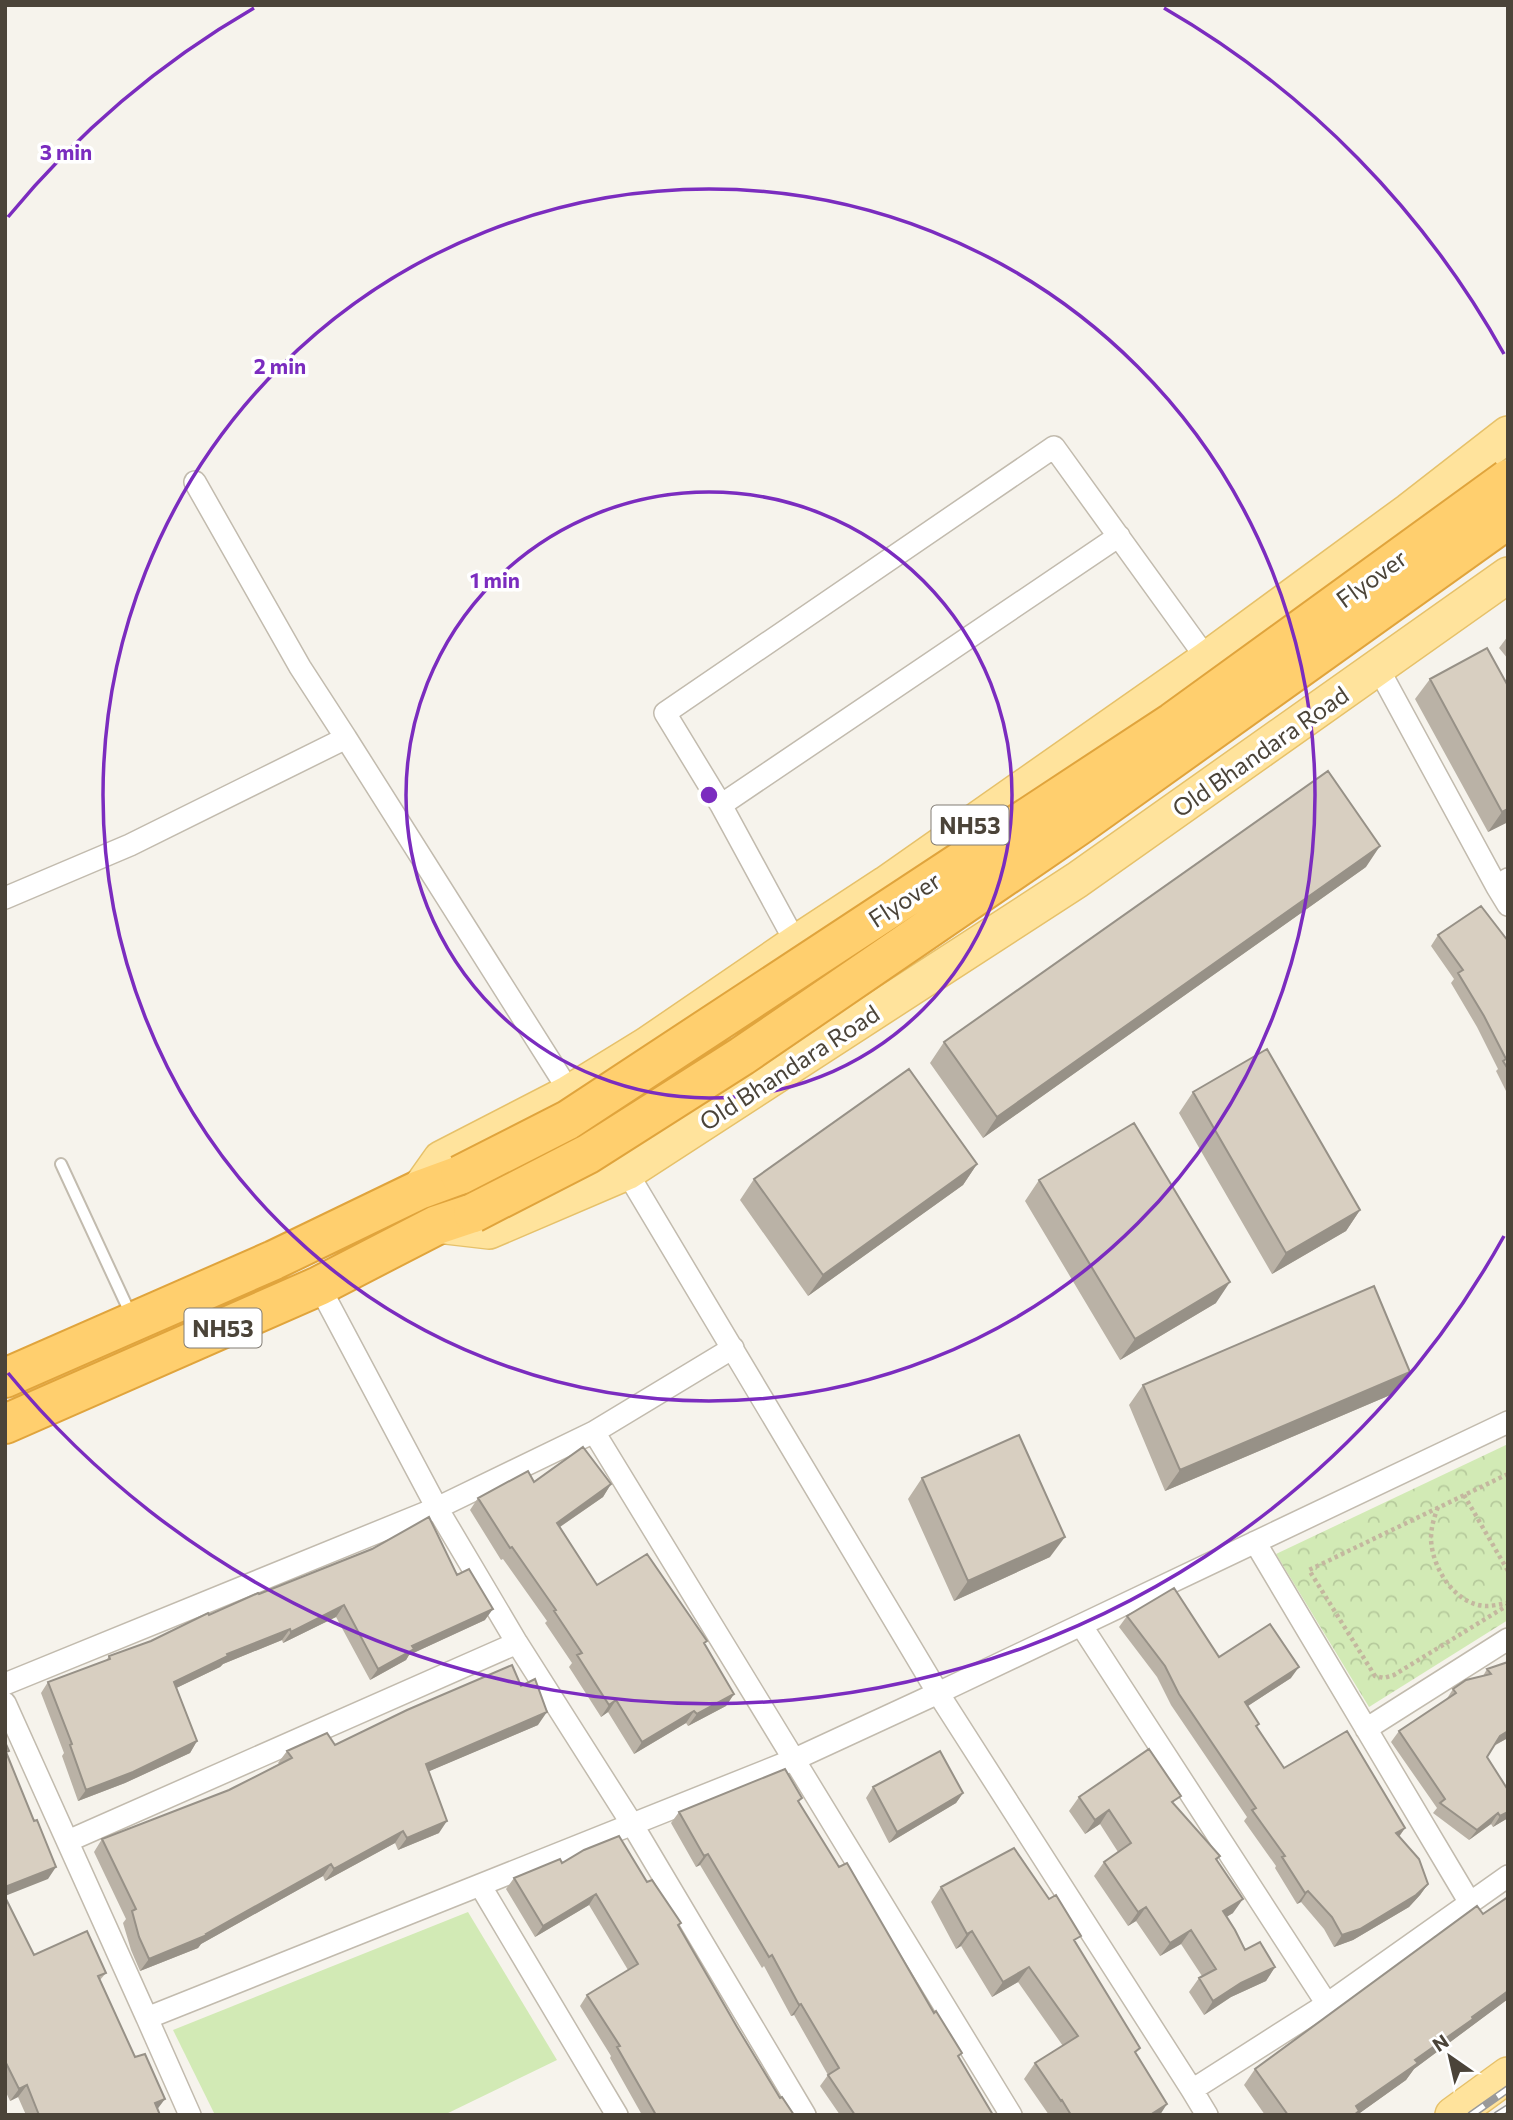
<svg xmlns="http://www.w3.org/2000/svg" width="1513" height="2120" font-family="Commissioner,sans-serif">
	<defs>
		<pattern id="park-crowns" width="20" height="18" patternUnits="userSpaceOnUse" patternTransform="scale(1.75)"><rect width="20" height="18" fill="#d2eab5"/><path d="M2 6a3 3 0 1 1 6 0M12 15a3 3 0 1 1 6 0" fill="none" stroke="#b6ca9c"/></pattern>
	</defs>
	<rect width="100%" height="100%" fill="#f6f3ec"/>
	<path fill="url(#park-crowns)" d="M1508 1444V1620L1369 1707 1276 1554Z"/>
	<path fill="#d2eab5" d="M468 1912 557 2060 444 2115H215L173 2030Z"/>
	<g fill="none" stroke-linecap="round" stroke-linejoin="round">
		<defs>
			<path id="lane" d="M61 1164 132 1317"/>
			<path id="street" d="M195 482 300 667 346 738
				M1378 668 1497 887 1508 879
				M721 805 1119 536
				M1497 887 1508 905
				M5 898 130 845 346 738 576 1102
				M796 943 721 805 665 713 1054 447 1207 659
				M622 1164 938 1693 1508 1422
				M594 1432 733 1348
				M1255 1542 1470 1903
				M1081 1625 1327 2004
				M5 1684 437 1508 319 1286
				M5 1703 147 2018 793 1760 938 1693 1192 2090 1327 2004 1508 1876
				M1366 1729 1508 1639
				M68 1841 517 1643
				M480 1885 617 2115
				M147 2018 190 2115
				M1192 2090 1207 2115
				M805 2115 632 1824 517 1643 437 1508 594 1432 1011 2115"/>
			<path id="primary" d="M419 1190 441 1159 569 1093 647 1045 796 943 886 884 1207 659 1409 511 1508 434
				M437 1225 489 1231 627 1172 1077 880 1508 575
				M1453 2115 1508 2075"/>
			<path id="highway" d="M5 1378 274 1260 419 1190 460 1175
				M5 1424 319 1286 437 1225 473 1213"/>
		</defs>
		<use href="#lane" stroke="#c2bbae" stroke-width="14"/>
		<use href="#street" stroke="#c2bbae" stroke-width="24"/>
		<use href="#primary" stroke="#e6c16a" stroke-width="38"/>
		<use href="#highway" stroke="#e0a43c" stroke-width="42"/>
		<path stroke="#c4b79f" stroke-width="4.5" stroke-dasharray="3.5 3.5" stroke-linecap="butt" d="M1508 1474 1309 1570 1375 1676 1384 1678 1394 1675 1508 1605
			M1464 1495 1508 1571
			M1438 1507C1434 1518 1431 1527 1431 1539 1432 1568 1455 1605 1486 1606 1493 1606 1501 1604 1508 1603"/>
		<use href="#lane" stroke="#fff" stroke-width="10"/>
		<use href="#street" stroke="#fff" stroke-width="21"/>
		<use href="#primary" stroke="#ffe39c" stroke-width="35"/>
		<use href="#highway" stroke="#ffcf6e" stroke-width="38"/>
		<defs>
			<path id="rail" d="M1471 2115 1508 2089
				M1497 2115 1508 2108"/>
		</defs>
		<use href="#rail" stroke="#9a9a9a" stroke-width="8"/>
		<use href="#rail" stroke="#fff" stroke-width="5" stroke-dasharray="16" stroke-linecap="butt"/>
		<defs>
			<path id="highway-bridge" d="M460 1175 568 1120 1173 722 1508 479
				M473 1213 588 1154 742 1056 1078 826 1508 519"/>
		</defs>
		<use href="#highway-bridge" stroke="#e0a43c" stroke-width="42" stroke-linecap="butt"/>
		<use href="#highway-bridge" stroke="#ffcf6e" stroke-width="38"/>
	</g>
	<path fill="#bab2a6" d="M1508 636V659L1499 648Z
		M1430 679 1508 686V822L1488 832 1415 699Z
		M1366 867 983 1138 930 1063 944 1042Z
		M1438 935 1508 941V1095L1496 1071 1498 1069 1477 1027 1451 983 1454 979 1431 946Z
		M1193 1092 1360 1210 1346 1231 1272 1274 1179 1113Z
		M977 1164 963 1185 808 1296 740 1200 754 1179Z
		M1039 1180 1216 1303 1120 1360 1025 1201Z
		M1143 1385 1395 1393 1165 1491 1129 1405Z
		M922 1478 1050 1557 954 1601 908 1499Z
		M534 1482 611 1484 603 1497 560 1527 597 1585 705 1644 734 1694 726 1706 688 1726 686 1723 634 1754 608 1712 601 1717 569 1667 572 1663 545 1623 547 1621 503 1559 501 1560 470 1510 478 1498Z
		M457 1575 485 1620 409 1655 406 1660 370 1680 336 1617 283 1643 282 1640 223 1664 220 1667 176 1688 197 1741 190 1753 125 1783 78 1801 62 1756 64 1753 41 1693 48 1682 106 1661 109 1656 151 1641 259 1594Z
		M1127 1616 1219 1657 1291 1678 1248 1706 1256 1727 1284 1768 1405 1828 1399 1837 1428 1884 1420 1895 1409 1907 1353 1940 1334 1947 1324 1929 1301 1902 1297 1904 1275 1868 1276 1866 1244 1821 1247 1817 1171 1705 1157 1677 1119 1627Z
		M1508 1662V1736L1506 1739 1494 1746 1487 1757 1508 1818 1493 1827 1491 1824 1469 1840 1433 1813 1437 1808 1391 1742 1399 1731 1446 1700 1453 1689 1483 1676 1487 1669Z
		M521 1686 538 1725 429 1771 439 1833 398 1850 395 1843 325 1881 323 1876 201 1944 198 1948 140 1971 131 1950 123 1923 126 1919 94 1852 102 1839 229 1790 279 1764 278 1763 287 1751 335 1745Z
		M873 1787 963 1793 956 1803 889 1843 866 1798Z
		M1079 1797 1175 1805 1220 1856 1217 1860 1233 1913 1226 1917 1245 1950 1275 1967 1266 1981 1231 1997 1204 2015 1189 1992 1199 1978 1202 1976 1181 1944 1160 1956 1136 1921 1128 1926 1094 1876 1104 1862 1118 1852 1100 1824 1085 1834 1069 1811Z
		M799 1803 959 2058 993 2115H840L820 2086 828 2075 794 2015 791 2016 764 1966 762 1968 700 1865 696 1867 671 1823 679 1812Z
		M562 1863 647 1882 681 1923 679 1926 737 2027 780 2098 794 2115H642L610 2058 611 2056 580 2006 587 1995 628 1970 589 1905 535 1937 506 1889 514 1878Z
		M941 1887 1076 1943 1136 2054 1160 2115H1049L1024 2079 1035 2063 1063 2046 1018 1982 992 1997 961 1946 956 1949 931 1902Z
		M5 1897 34 1955 106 1973 100 1980 160 2115H26L18 2097 10 2101 5 2090Z
		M1508 1897V1999L1414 2069 1406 2080 1357 2115H1265L1244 2085 1255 2069Z"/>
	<path fill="#979187" d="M1508 809V822L1488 832 1502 812Z
		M1380 846 1366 867 983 1138 997 1117Z
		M977 1164 963 1185 808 1296 823 1275Z
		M1360 1210 1346 1231 1272 1274 1286 1253Z
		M1230 1282 1216 1303 1120 1360 1135 1339Z
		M1410 1372 1395 1393 1165 1491 1180 1470Z
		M611 1484 603 1497 548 1535 557 1523Z
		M1065 1537 1050 1557 954 1601 968 1581Z
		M344 1605 336 1617 283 1643 291 1632Z
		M493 1609 485 1620 409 1655 406 1660 370 1680 378 1669 412 1646Z
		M290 1629 282 1640 223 1664 220 1667 166 1693 174 1682 227 1654Z
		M1299 1667 1291 1678 1237 1713 1245 1702Z
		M734 1694 726 1706 688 1726 697 1714Z
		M616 1700 608 1712 601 1717 609 1705Z
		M694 1711 686 1723 634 1754 642 1742Z
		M547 1712 538 1725 418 1776 426 1764Z
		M1508 1731V1736L1506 1739 1493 1746 1500 1736Z
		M197 1741 190 1753 125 1783 78 1801 86 1790Z
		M963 1793 956 1803 889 1843 897 1832Z
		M1109 1810 1100 1824 1085 1834 1095 1820Z
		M1508 1812V1818L1493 1827 1500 1816Z
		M1498 1813 1491 1824 1469 1840 1477 1830Z
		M447 1821 439 1833 398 1850 407 1838Z
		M1405 1828 1397 1839 1396 1833Z
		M403 1831 395 1843 325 1881 334 1869Z
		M708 1854 700 1865 696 1867 704 1856Z
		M331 1864 323 1876 201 1944 198 1948 140 1971 149 1959 206 1934Z
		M56 1867 48 1879 5 1896V1887Z
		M1428 1884 1420 1895 1409 1907 1353 1940 1334 1947 1342 1935Z
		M1308 1891 1301 1902 1297 1904 1305 1893Z
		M596 1894 589 1905 535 1937 543 1926Z
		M1243 1899 1233 1913 1213 1925 1223 1911Z
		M1146 1907 1136 1921 1128 1926 1138 1912Z
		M1191 1930 1181 1944 1160 1956 1170 1943Z
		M972 1931 961 1946 956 1949 967 1934Z
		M1029 1967 1018 1982 992 1997 1003 1982Z
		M1275 1967 1266 1981 1231 1997 1204 2015 1213 2001 1241 1983Z
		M1508 1991V1999L1414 2069 1406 2080 1357 2115H1350L1356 2106 1415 2060Z
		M801 2004 794 2015 791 2016 799 2005Z
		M27 2085 18 2097 10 2101 19 2089Z
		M165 2099 156 2111 155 2103Z
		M1167 2104 1160 2115H1150Z"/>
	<path fill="#d8cfc1" stroke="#979187" stroke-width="2" d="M1487 648 1508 686V809L1502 812 1430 679Z
		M1328 771 1380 846 997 1117 944 1042Z
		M1481 906 1508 941V1069L1503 1061 1506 1059 1484 1016 1458 973 1463 970 1438 935Z
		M1267 1049 1360 1210 1286 1253 1193 1092Z
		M909 1069 977 1164 823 1275 754 1179Z
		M1134 1123 1230 1282 1135 1339 1039 1180Z
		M1374 1286 1410 1372 1180 1470 1143 1385Z
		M1019 1435 1065 1537 968 1581 922 1478Z
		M583 1447 611 1484 557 1523 597 1585 647 1554 707 1641 704 1643 734 1694 697 1714 694 1711 642 1742 616 1700 609 1705 577 1655 582 1653 554 1611 556 1610 512 1547 510 1548 478 1498 528 1471 534 1482Z
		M429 1517 457 1575 469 1569 493 1609 412 1646 414 1649 378 1669 344 1605 291 1632 290 1629 227 1654 228 1656 174 1682 197 1741 133 1772 86 1790 70 1745 72 1744 48 1682 110 1659 109 1656 151 1641 208 1613 209 1615 258 1593 259 1594 372 1549Z
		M1174 1588 1219 1657 1270 1624 1299 1667 1245 1702 1259 1724 1256 1726 1284 1768 1347 1731 1405 1828 1396 1833 1419 1859 1428 1884 1416 1895 1360 1929 1342 1935 1332 1917 1308 1891 1305 1893 1282 1857 1285 1856 1252 1810 1256 1808 1179 1694 1165 1666 1127 1616Z
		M1508 1662V1731L1500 1736 1487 1757 1508 1790V1812L1500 1816 1498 1813 1477 1830 1440 1803 1445 1799 1399 1731 1456 1693 1453 1689 1466 1680 1491 1674 1487 1669Z
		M512 1665 521 1686 535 1679 547 1712 426 1764 447 1821 407 1838 403 1831 334 1869 331 1864 206 1934 207 1935 149 1959 139 1937 132 1911 136 1909 102 1839 229 1790 292 1758 287 1751 327 1733 335 1745 407 1710Z
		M5 1742 9 1751 6 1752 34 1821 37 1820 56 1867 5 1887Z
		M1149 1749 1181 1796 1172 1802 1220 1856 1216 1859 1243 1899 1223 1911 1235 1930 1245 1950 1260 1942 1275 1967 1241 1983 1213 2001 1199 1978 1216 1969 1191 1930 1170 1943 1146 1907 1138 1912 1104 1862 1131 1843 1109 1810 1095 1820 1079 1797Z
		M940 1751 963 1793 897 1832 873 1787Z
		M785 1769 802 1798 798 1801 839 1867 847 1863 934 2013 936 2011 962 2053 958 2056 993 2115H855L828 2075 839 2068 801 2004 799 2005 772 1955 769 1957 708 1854 704 1856 679 1812Z
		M619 1836 647 1882 652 1880 681 1923 678 1925 737 2027 780 2098 782 2097 794 2115H656L617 2047 620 2046 587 1995 638 1964 596 1894 543 1926 514 1878 560 1859 562 1863 584 1850Z
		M1014 1848 1049 1899 1056 1895 1081 1936 1074 1940 1140 2048 1135 2052 1167 2104 1150 2115H1071L1062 2100 1061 2101 1035 2063 1078 2036 1029 1967 1003 1982 972 1931 967 1934 941 1887Z
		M5 1897 34 1955 87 1931 106 1973 98 1976 135 2057 145 2054 165 2099 155 2103 160 2115H39L27 2085 19 2089 5 2061Z
		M1508 1897V1991L1472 2017 1473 2019 1415 2060 1418 2063 1356 2106 1359 2111 1354 2115H1288L1255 2069 1477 1906 1483 1914Z"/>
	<g fill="none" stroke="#7b2cbf" stroke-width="3.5">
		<circle cx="709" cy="795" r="303"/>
		<circle cx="709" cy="795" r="606"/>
		<path d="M1504 1236A909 909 0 0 1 8 1373M8 217A909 909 0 0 1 254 8M1164 8A909 909 0 0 1 1504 354"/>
	</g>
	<g text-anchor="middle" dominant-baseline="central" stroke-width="7" stroke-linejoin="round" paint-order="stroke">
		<g fill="#fff" stroke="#817c74" stroke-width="2">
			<rect x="931.5" y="805.5" width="77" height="39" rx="5"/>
			<rect x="184.5" y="1308.5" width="77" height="39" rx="5"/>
		</g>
		<g font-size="23" font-weight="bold" fill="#4b4439">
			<text x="970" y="825">NH53</text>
			<text x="223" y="1328">NH53</text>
		</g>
		<g font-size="24" fill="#4b4439" stroke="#fff">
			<text transform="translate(1371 578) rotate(-36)">Flyover</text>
			<text transform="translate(1260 751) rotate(-35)">Old Bhandara Road</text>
			<text transform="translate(904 899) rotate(-33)">Flyover</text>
			<text transform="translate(789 1067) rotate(-33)">Old Bhandara Road</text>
		</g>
	</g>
	<circle cx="709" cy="795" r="10" fill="#7b2cbf" stroke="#fff" stroke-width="3.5"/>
	<g font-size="21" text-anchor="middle" font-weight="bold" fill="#7b2cbf" stroke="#fff" stroke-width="7" stroke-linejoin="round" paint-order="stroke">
		<text x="66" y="160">3 min</text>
		<text x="280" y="374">2 min</text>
		<text x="495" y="588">1 min</text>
	</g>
	<rect width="1513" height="2120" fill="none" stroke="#4b4439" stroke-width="14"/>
	<g transform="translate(1450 2057) rotate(326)" stroke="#ffffff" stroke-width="5" paint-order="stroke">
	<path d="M0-5L12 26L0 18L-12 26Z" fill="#4b4439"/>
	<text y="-10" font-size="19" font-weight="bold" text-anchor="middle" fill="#4b4439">N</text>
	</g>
</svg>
